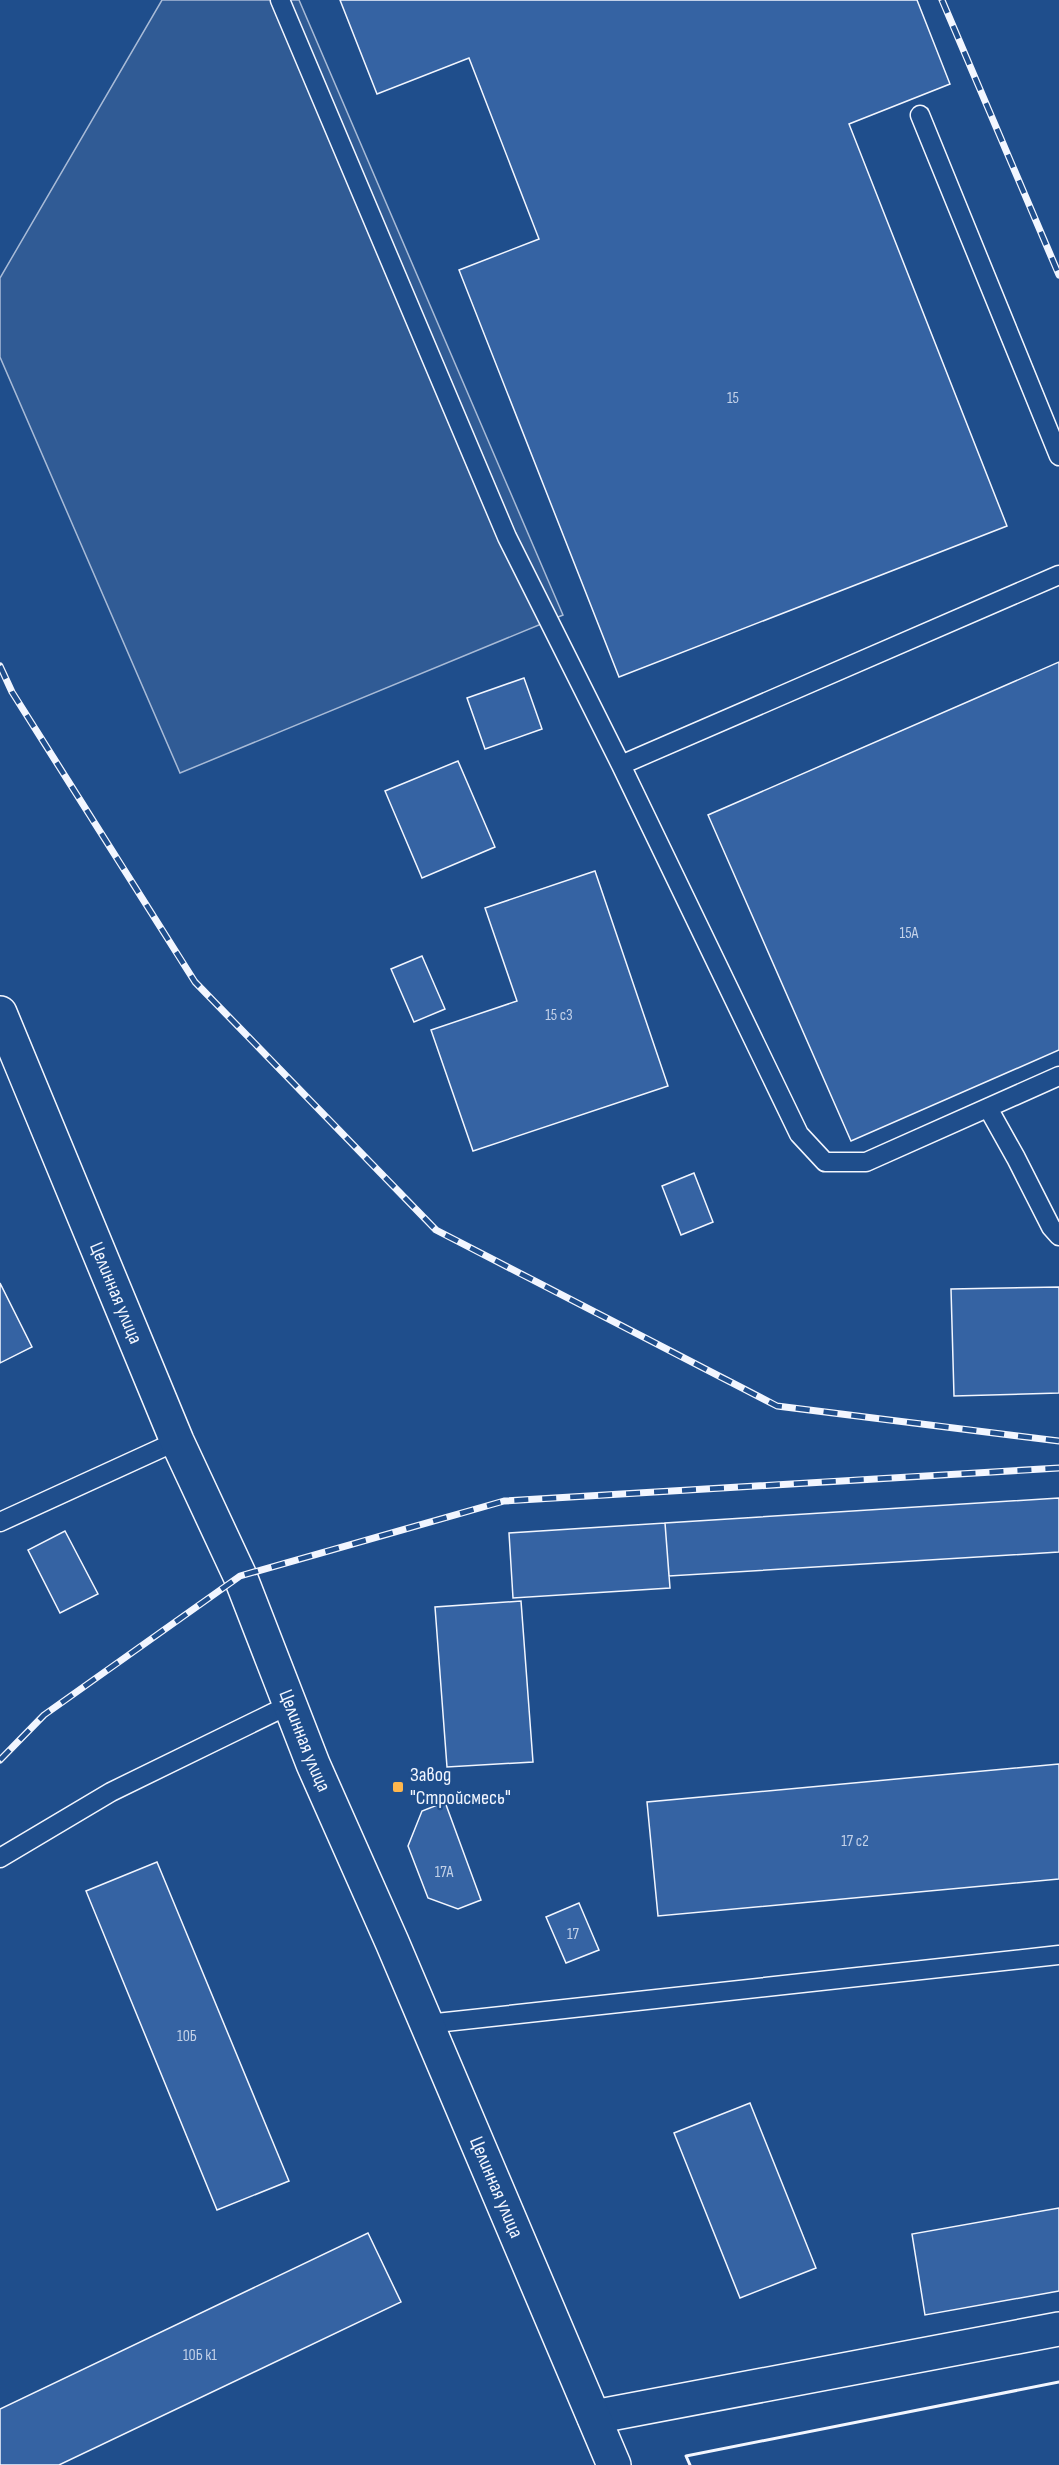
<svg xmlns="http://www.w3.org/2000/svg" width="1059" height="2465" font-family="'Sofia Sans Condensed',sans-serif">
	<rect width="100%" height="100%" fill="#1f4e8c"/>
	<path fill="#305b95" stroke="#a8bbd7" stroke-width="1.5" d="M162 0H299L563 615 180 773 0 357V278Z"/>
	<path fill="#3563a3" stroke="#f2f6ff" stroke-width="1.5" d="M340 0H917L950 84 849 124 1007 526 619 677 459 270 539 239 469 58 377 94Z
		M1059 662V1050L851 1141 708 815Z
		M524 678 542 729 485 749 467 698Z
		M458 761 495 847 422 878 385 791Z
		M595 871 668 1086 473 1151 431 1030 517 1001 485 908Z
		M422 956 445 1009 414 1022 391 969Z
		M694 1173 713 1222 681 1235 662 1186Z
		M0 1283 32 1347 0 1363Z
		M1059 1287V1393L954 1396 951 1289Z
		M1059 1498V1552L669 1576 665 1523Z
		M665 1523 670 1588 513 1598 509 1533Z
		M65 1531 98 1594 60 1613 28 1550Z
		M521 1601 533 1762 447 1767 435 1607Z
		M1059 1764V1879L658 1916 647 1802Z
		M445 1802 481 1900 458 1909 428 1898 408 1846 422 1811Z
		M157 1862 289 2181 217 2210 86 1891Z
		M579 1903 599 1950 566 1963 546 1917Z
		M750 2103 816 2268 740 2298 674 2133Z
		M1059 2208V2291L925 2315 912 2234Z
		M368 2233 401 2302 59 2465H0V2409Z"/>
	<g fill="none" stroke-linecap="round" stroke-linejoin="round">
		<defs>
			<path id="lane" d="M280 0 507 537 621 765 799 1134 825 1162H866L1059 1076
				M920 115 1059 456
				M621 765 1059 575
				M988 1108 1016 1158 1051 1227 1059 1236
				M0 1522 177 1441
				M0 1858 111 1792 291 1704
				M427 2024 1059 1955"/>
			<path id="street" d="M594 2417 1059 2329"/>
			<g id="secondary">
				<path id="s1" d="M0 1013 177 1441 240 1576 313 1764 392 1942 614 2465"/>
			</g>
		</defs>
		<use href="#lane" stroke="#f2f6ff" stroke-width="21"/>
		<use href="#street" stroke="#f2f6ff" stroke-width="36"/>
		<use href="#secondary" stroke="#f2f6ff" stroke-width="36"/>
		<use href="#lane" stroke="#1f4e8c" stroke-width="18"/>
		<use href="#street" stroke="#1f4e8c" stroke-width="33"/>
		<use href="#secondary" stroke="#1f4e8c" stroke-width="33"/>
		<defs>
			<path id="rail" d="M942 0 1059 275
				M0 666 12 692 195 982 436 1230 777 1406 1059 1441
				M0 1760 44 1715 240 1576 504 1501 1059 1468"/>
		</defs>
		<use href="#rail" stroke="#f2f6ff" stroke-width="7"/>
		<use href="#rail" stroke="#1f4e8c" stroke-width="4.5" stroke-dasharray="14" stroke-linecap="butt"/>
		<path stroke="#f2f6ff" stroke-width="3" d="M690 2465 686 2456 1059 2382"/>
	</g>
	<rect fill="#ffb74d" stroke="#1f4e8c" stroke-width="2" x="392" y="1781" width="12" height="12" rx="3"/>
	<g text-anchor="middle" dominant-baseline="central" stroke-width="4.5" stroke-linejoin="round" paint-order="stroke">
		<g font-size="16" fill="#c3d1e8">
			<text x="733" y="398">15</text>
			<text x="909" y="933">15А</text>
			<text x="559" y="1015">15 с3</text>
			<text x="855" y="1841">17 с2</text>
			<text x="444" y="1872">17А</text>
			<text x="573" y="1934">17</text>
			<text x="187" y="2036">10Б</text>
			<text x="200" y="2355">10Б к1</text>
		</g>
		<g font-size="20" fill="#f2f6ff" stroke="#1f4e8c">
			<text stroke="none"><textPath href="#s1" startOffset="303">Целинная улица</textPath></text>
			<text stroke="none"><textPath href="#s1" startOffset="789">Целинная улица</textPath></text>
			<text stroke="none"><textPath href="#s1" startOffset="1275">Целинная улица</textPath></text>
		</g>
		<g font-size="20" fill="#f2f6ff" stroke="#1f4e8c" text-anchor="start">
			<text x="410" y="1775">Завод<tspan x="410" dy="23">"Стройсмесь"</tspan></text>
		</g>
	</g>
</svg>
